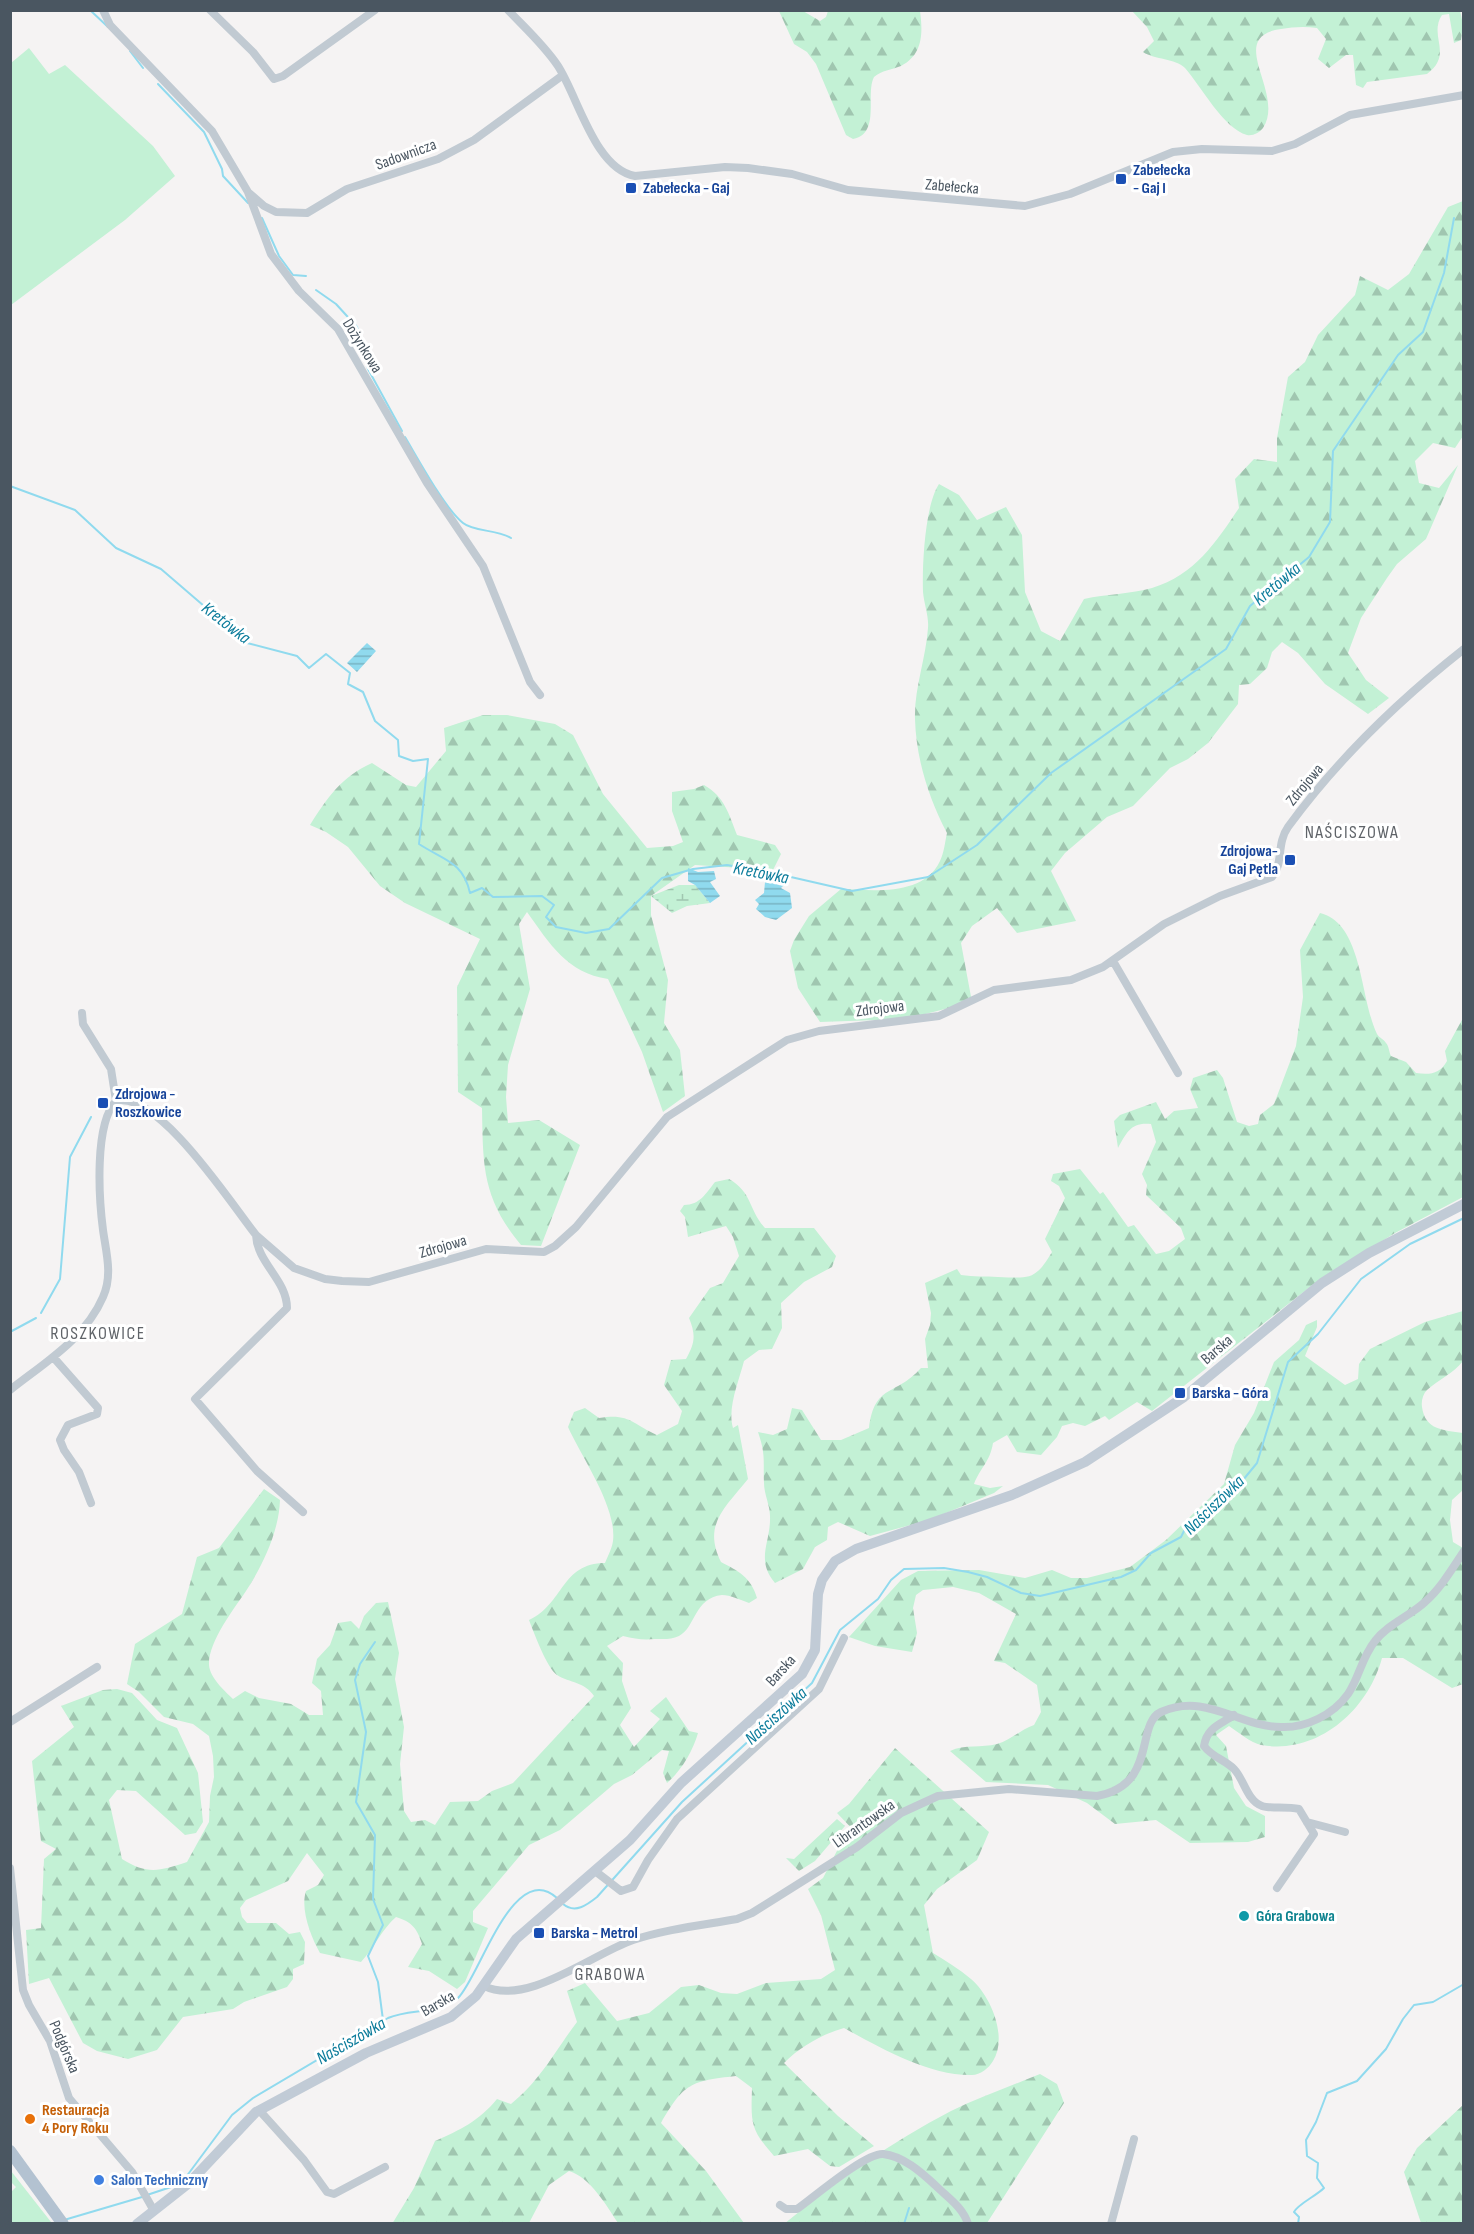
<svg xmlns="http://www.w3.org/2000/svg" width="1474" height="2234" font-family="'Sofia Sans Condensed',sans-serif">
	<defs>
		<pattern id="forest-firs" width="22" height="20" patternUnits="userSpaceOnUse" patternTransform="scale(1.5)"><rect width="22" height="20" fill="#c3f1d5"/><path d="M5 1l3.5 6h-7zM16 11l3.5 6h-7z" fill="#a0c6b0"/></pattern>
		<pattern id="wetland-marsh" width="20" height="14" patternUnits="userSpaceOnUse" patternTransform="scale(1.5)"><rect width="20" height="14" fill="#c3f1d5"/><path d="M1 5h8M5 5V1M11 12h8M15 12V8" fill="none" stroke="#a0c6b0"/></pattern>
		<pattern id="water-rules" width="6" height="5" patternUnits="userSpaceOnUse" patternTransform="scale(1.5)"><rect width="6" height="5" fill="#90daee"/><path d="M0 2.5h6" fill="none" stroke="#78b4c4"/></pattern>
	</defs>
	<rect width="100%" height="100%" fill="#f5f3f3"/>
	<path fill="#c3f1d5" d="M29 48 49 74 65 65 153 146 175 176 125 220 11 305V63Z
		M11 2171 51 2222 11 2223V2192L16 2187 11 2182Z"/>
	<path fill="url(#forest-firs)" d="M1460 10 1463 25 1461 40 1454 43 1449 14 1442 15C1428 36 1454 54 1427 74L1367 82 1363 88 1356 85 1353 55H1346L1329 68 1318 59 1326 39 1317 28C1304 26 1293 27 1281 29 1224 37 1286 93 1263 128 1259 133 1253 136 1247 135 1224 129 1200 85 1185 68 1175 58 1155 60 1143 52L1154 41 1147 27 1132 11Z
		M779 11H803L820 21 826 17 828 11H920C923 33 923 55 901 66 891 70 882 70 874 77 865 94 881 134 853 139L846 135 816 64 807 52 794 44Z
		M1463 201V436L1455 448 1433 443 1415 461 1419 483 1439 488 1458 465 1426 539 1397 564 1387 578 1361 618 1348 653 1366 680 1389 698 1368 714 1325 684 1298 653 1282 642 1272 652 1267 668 1250 684 1239 685 1238 704 1208 743 1188 759 1170 768 1133 806 1107 817 1065 853 1051 871 1076 921 1017 933 997 908 972 926 961 943 972 1002 906 1019 820 1022 798 988 790 951 794 940 809 916 841 889C872 890 923 897 940 861 944 853 945 842 947 833 929 799 916 759 915 719 914 689 926 658 928 628 929 616 924 604 923 592 922 565 925 505 939 484L959 495 977 520 1006 507 1022 535 1025 592 1041 631 1060 641 1084 599C1106 594 1131 594 1152 588 1195 575 1216 542 1239 508L1235 479 1254 459 1277 462V438L1288 377 1305 362 1318 335 1355 295 1360 276 1388 290 1409 274 1448 207Z
		M483 715H507L555 724 573 735 603 794 647 848 673 846 683 842 672 811V792L694 789 704 785C724 796 729 814 737 835L775 845 781 854 773 870 695 865 651 896V915L668 980 664 1023 680 1050 685 1096 663 1112 642 1052 608 979C567 973 550 944 527 912L519 924 530 989 508 1065 506 1097 508 1123 539 1120 580 1145 541 1246 521 1245C482 1198 483 1166 482 1108L458 1092 457 987 480 939 405 903 380 886 348 847 326 832 310 825C328 797 341 777 372 763L406 785 416 787 446 751 444 728Z
		M1320 913C1363 923 1360 999 1377 1034 1379 1038 1384 1039 1386 1043 1389 1046 1389 1052 1391 1056L1406 1062 1416 1073C1430 1075 1440 1074 1447 1061L1445 1051 1463 1018V1197L1395 1233 1315 1283 1152 1411 1137 1402 1109 1420 1105 1416 1085 1426 1073 1423 1062 1426 1057 1437 1041 1455 1017 1452 1007 1435 993 1443C990 1462 980 1468 974 1484L990 1488 1003 1486 994 1493 929 1520 870 1536 838 1522 828 1527 827 1540 815 1547 803 1569 775 1583C755 1559 771 1543 770 1516 770 1505 764 1494 764 1483 763 1461 766 1455 758 1432L773 1435 787 1429 792 1408 802 1410 821 1440H841L869 1428C875 1383 895 1397 921 1368H928L925 1339 930 1325 931 1313 925 1283 957 1269 961 1275C974 1277 985 1276 998 1277 1029 1278 1035 1281 1052 1252L1045 1239 1065 1198 1059 1186 1051 1181 1053 1174 1080 1169 1100 1194 1103 1192 1128 1227 1134 1225 1156 1254 1169 1251 1185 1239 1181 1228 1146 1195 1147 1185 1142 1174 1156 1142 1151 1124C1131 1122 1127 1132 1118 1148L1114 1121 1120 1115 1156 1102 1165 1119 1174 1111 1198 1108 1190 1089 1193 1078 1217 1070 1223 1078 1237 1122 1249 1126 1258 1124 1260 1115 1274 1104 1296 1046 1303 997 1300 950Z
		M729 1179C753 1193 748 1209 765 1228H814L836 1256 832 1267 804 1282 781 1303 782 1328 772 1349 759 1350 744 1361C739 1381 727 1408 733 1428L738 1425 748 1479C726 1507 702 1524 721 1562 738 1571 751 1577 757 1598L749 1603C741 1600 730 1595 722 1595 694 1598 696 1627 679 1636 671 1640 663 1639 655 1639 643 1640 635 1639 623 1636L607 1646 623 1663 622 1681 631 1708 620 1725 634 1747 660 1719 650 1711 666 1697 689 1731 698 1733C693 1751 681 1771 667 1783L663 1773 669 1751 662 1750 632 1775 614 1784 560 1830 529 1845 473 1911V1922L488 1928 465 1982 457 1989 429 1971 408 1967 422 1944C417 1928 412 1922 396 1917 382 1929 374 1948 361 1962L320 1953C311 1937 300 1909 306 1891L318 1885 324 1875 307 1853 288 1881 246 1900 240 1908 242 1917 247 1923H276L289 1934 300 1932 305 1942 304 1964 293 1969V1979L287 1987 244 2002 233 2009 183 2017 157 2050 128 2059 97 2051 83 2043 49 1978 29 1984 26 1930 41 1928 44 1859 56 1849 41 1841 32 1761 74 1727 61 1706 103 1690 117 1689 132 1693 157 1720 177 1728 198 1773 203 1822 196 1833 185 1835 136 1791 117 1790 109 1800 122 1859C148 1875 159 1871 187 1862L209 1822 210 1796 214 1777 213 1756 209 1736 193 1724 164 1717 139 1692 127 1684 135 1644 182 1614 197 1557 219 1548 264 1489 280 1500C279 1531 263 1565 246 1591 234 1609 208 1642 209 1665 210 1678 224 1690 233 1699L245 1691 259 1698 291 1704 309 1715H323L321 1691 312 1683 317 1659 330 1645 338 1623 351 1621 359 1629 364 1616 376 1603 388 1602 399 1653 395 1679 404 1727 400 1764 404 1811 411 1822 425 1820 435 1825 450 1802 478 1801 492 1791 513 1783 594 1696C585 1682 570 1683 557 1675 547 1668 534 1633 529 1620 564 1604 561 1563 605 1563 608 1556 612 1548 613 1541 617 1507 582 1458 568 1427L574 1412 585 1408 599 1418C630 1413 632 1424 657 1435L678 1424 682 1411 664 1385 671 1360 686 1359C695 1343 696 1335 689 1318L710 1288 723 1283 739 1256 733 1237 726 1226 688 1237 685 1217 680 1211 684 1205C700 1205 706 1193 715 1182Z
		M1463 1311V1361C1453 1374 1439 1379 1427 1390 1423 1394 1421 1401 1422 1407 1425 1430 1443 1430 1463 1433V1490L1452 1500 1450 1520 1453 1542 1463 1548V1684L1452 1688 1403 1658H1382C1368 1710 1318 1755 1261 1745 1251 1743 1238 1732 1229 1726L1216 1735 1226 1746 1234 1788 1246 1806 1265 1816V1837L1248 1842 1190 1843 1156 1820 1115 1824 1087 1803 1048 1785 986 1782 950 1751C965 1744 981 1748 997 1744 1011 1740 1020 1730 1034 1725L1041 1712 1037 1685 1005 1663 994 1661 1016 1614 979 1593 953 1587 923 1590 916 1595 913 1608 917 1633 912 1652 875 1646 849 1637 901 1580 918 1571 979 1570 1025 1578 1052 1570 1071 1578H1087L1130 1567 1166 1540 1224 1484 1235 1445 1254 1413 1274 1362 1299 1340 1306 1325 1317 1320V1327L1305 1356 1345 1385 1358 1379 1359 1364 1370 1349 1425 1322Z
		M895 1748 989 1832 977 1860 937 1889 924 1905 933 1953C946 1961 959 1969 971 1979 991 1996 1008 2037 993 2061 989 2068 980 2075 972 2075 929 2076 879 2047 844 2028 822 2034 800 2047 784 2063L838 2116 874 2146 839 2167 830 2166 808 2149 774 2156C750 2129 751 2123 752 2088L736 2076C691 2081 684 2083 661 2123L706 2171 744 2223H618C606 2205 591 2178 569 2171L549 2185 529 2223 392 2224 414 2188 435 2141C460 2130 479 2121 497 2099L511 2104C540 2081 555 2051 577 2022L567 1991 585 1983 617 2021 649 2013 681 1987 699 1985 721 1993 737 1994 766 1983 821 1979 835 1970 821 1915 808 1889 823 1878 841 1843 859 1836 837 1813 849 1804Z
		M837 1819 845 1826 815 1861 799 1871 786 1858 794 1859Z
		M1040 2074 1057 2084 1064 2103 987 2223 784 2224C837 2181 891 2142 951 2111 980 2097 1011 2086 1040 2074Z
		M1463 2105V2223H1421L1404 2172 1417 2148Z"/>
	<path fill="url(#wetland-marsh)" d="M679 885H695L710 903 687 906 672 913 651 896Z"/>
	<path fill="url(#water-rules)" d="M367 643 376 651 357 672 347 663Z
		M688 868 698 872 714 871 716 879 710 882 720 896 710 903 695 885 688 881Z
		M773 870 785 879V884L781 888 790 893 792 908 776 920 765 917 756 909 759 904 755 900 764 893 765 882 771 880Z"/>
	<g fill="none" stroke-linecap="round" stroke-linejoin="round">
		<path stroke="#90daee" stroke-width="2" d="M90 10 108 27
			M130 51 143 68
			M158 84 204 132 222 169 223 176 248 203
			M262 218 279 256 293 275 306 276
			M316 290 336 304 357 327 368 369 402 431
			M405 437C417 457 445 509 463 523 474 532 496 529 511 538
			M10 486 75 510 116 548 161 569 247 643 297 656 309 668 326 654 350 673 348 684 363 692 375 721 398 740 399 756 413 761 428 759 419 844C443 860 463 861 470 893L482 888 493 897 542 896 554 905 546 917 556 927 586 933 609 929 662 878 693 869 727 865 769 872 852 891 928 877 977 845 1051 773 1226 649 1250 606 1309 557 1330 522 1333 451 1398 355 1423 332 1444 273 1454 218
			M41 1313 60 1279 70 1157 91 1117
			M10 1332 36 1318
			M375 1642 360 1664 355 1680 366 1732 356 1802 375 1835 373 1899 383 1925 368 1956 378 1982 383 2020
			M563 1904C575 1914 587 1905 597 1897L682 1802 812 1683 840 1630 878 1599 891 1580 904 1569 944 1568 968 1572 987 1577 1021 1593 1040 1596 1121 1577 1136 1570 1151 1553 1181 1537 1185 1529 1196 1521 1228 1488 1243 1480 1257 1463 1288 1362 1318 1334 1361 1279 1410 1244 1464 1218
			M147 2195 171 2187 186 2177 232 2115 253 2098 388 2018C411 2008 437 2015 458 1998 479 1979 513 1858 557 1898
			M64 2220 142 2197
			M904 2224 909 2208
			M1298 2224 1299 2217 1294 2212C1298 2204 1316 2196 1324 2188L1317 2178 1318 2163 1307 2156 1306 2140 1316 2122 1327 2093 1357 2081 1386 2049 1403 2019 1414 2005 1433 2002 1464 1984"/>
		<path stroke="#c1cad2" stroke-width="8" d="M103 10 110 25 212 131 248 192 271 254 299 291 338 329 427 483 483 566 530 682 540 695
			M210 10 253 52 274 79 283 76 375 10
			M508 10C525 28 544 45 558 66 578 97 595 169 635 176L725 167 748 168 792 174 848 190 1025 206 1070 194 1173 152 1202 149 1272 151 1295 144 1350 115 1464 95
			M249 193 264 206 276 212 307 213 347 189 438 159 474 140 563 75
			M1113 961 1178 1073
			M82 1013 83 1024 111 1069 116 1101
			M256 1235C257 1263 287 1280 287 1308L195 1399 257 1471 303 1512
			M54 1358 98 1408 97 1414 68 1425 60 1440 64 1450 79 1472 91 1503
			M10 1390C44 1363 85 1339 103 1297 113 1275 106 1252 103 1230 99 1199 94 1124 116 1101 158 1090 232 1205 256 1235L294 1268 325 1279 342 1281 369 1282 486 1249 544 1252 555 1246 576 1227 667 1117 787 1040 819 1031 939 1016 994 990 1071 980 1103 967 1164 924 1220 896 1272 877C1284 863 1276 844 1288 827 1337 760 1398 701 1464 649
			M1234 1715C1220 1725 1207 1727 1204 1746 1212 1757 1225 1760 1234 1769 1244 1779 1247 1801 1262 1806 1270 1809 1287 1806 1299 1809L1314 1834 1277 1888
			M10 1722 97 1667
			M1307 1822 1345 1832
			M10 1868 23 1990 29 2005 50 2041 69 2098 132 2172 154 2211
			M595 1871 621 1891 633 1887 648 1860 677 1819 819 1689 844 1638
			M484 1986C527 2007 592 1954 633 1940 666 1929 703 1925 737 1919L752 1913 857 1847 901 1813 938 1796 1009 1789 1097 1796C1158 1785 1135 1724 1161 1712 1206 1692 1239 1727 1281 1727 1306 1728 1333 1715 1348 1694 1359 1678 1362 1657 1375 1641 1388 1624 1410 1616 1425 1602 1441 1588 1452 1569 1464 1551
			M259 2110 304 2160 327 2192 334 2194 385 2167
			M780 2205 786 2209H797C814 2197 865 2153 883 2154 903 2156 921 2172 935 2185 947 2197 963 2207 968 2224
			M1111 2224 1134 2139"/>
		<path stroke="#c1cbd6" stroke-width="10" d="M137 2224 189 2183 256 2112 366 2053 451 2017 476 1996 516 1939 630 1840 681 1783 802 1674 815 1650 818 1594 822 1580 835 1561 856 1549 1012 1495 1085 1462 1184 1397 1322 1283 1369 1253 1464 1204"/>
		<path stroke="#b3c2d1" stroke-width="12" d="M10 2151 63 2224"/>
	</g>
	<g fill="#1a4fb4" stroke="#fff" stroke-width="2">
		<rect x="1115" y="173" width="12" height="12" rx="3"/>
		<rect x="625" y="182" width="12" height="12" rx="3"/>
		<rect x="1284" y="854" width="12" height="12" rx="3"/>
		<rect x="97" y="1097" width="12" height="12" rx="3"/>
		<rect x="1174" y="1387" width="12" height="12" rx="3"/>
		<rect x="533" y="1927" width="12" height="12" rx="3"/>
	</g>
	<circle fill="#0f9aa8" stroke="#fff" stroke-width="2" cx="1244" cy="1916" r="6"/>
	<circle fill="#e8710a" stroke="#fff" stroke-width="2" cx="30" cy="2119" r="6"/>
	<circle fill="#3f7fe0" stroke="#fff" stroke-width="2" cx="99" cy="2180" r="6"/>
	<g text-anchor="middle" dominant-baseline="central" stroke-width="6" stroke-linejoin="round" paint-order="stroke">
		<g font-size="16" fill="#4a5661" stroke="#fff">
			<text transform="translate(406 155) rotate(-20)">Sadownicza</text>
			<text transform="translate(952 187) rotate(5)">Zabełecka</text>
			<text transform="translate(362 346) rotate(58)">Dożynkowa</text>
			<text transform="translate(1305 785) rotate(-50)">Zdrojowa</text>
			<text transform="translate(880 1009) rotate(-7)">Zdrojowa</text>
			<text transform="translate(443 1247) rotate(-16)">Zdrojowa</text>
			<text transform="translate(1217 1350) rotate(-41)">Barska</text>
			<text transform="translate(781 1671) rotate(-48)">Barska</text>
			<text transform="translate(864 1824) rotate(-35)">Librantowska</text>
			<text transform="translate(438 2004) rotate(-30)">Barska</text>
			<text transform="translate(64 2047) rotate(67)">Podgórska</text>
		</g>
		<g font-size="16" font-weight="bold" fill="#164399" stroke="#fff" text-anchor="start">
			<text x="1133" y="170">Zabełecka<tspan x="1133" dy="18">- Gaj I</tspan></text>
			<text x="643" y="188">Zabełecka - Gaj</text>
			<text x="1278" y="851" text-anchor="end">Zdrojowa-<tspan x="1278" dy="18">Gaj Pętla</tspan></text>
			<text x="115" y="1094">Zdrojowa -<tspan x="115" dy="18">Roszkowice</tspan></text>
			<text x="1192" y="1393">Barska - Góra</text>
			<text x="551" y="1933">Barska - Metrol</text>
		</g>
		<g font-size="16" font-weight="bold" fill="#0d838f" stroke="#fff" text-anchor="start">
			<text x="1256" y="1916">Góra Grabowa</text>
		</g>
		<g font-size="16" font-weight="bold" fill="#c56008" stroke="#fff" text-anchor="start">
			<text x="42" y="2110">Restauracja<tspan x="42" dy="18">4 Pory Roku</tspan></text>
		</g>
		<g font-size="16" font-weight="bold" fill="#366cbe" stroke="#fff" text-anchor="start">
			<text x="111" y="2180">Salon Techniczny</text>
		</g>
		<g font-size="18" font-style="italic" fill="#0c7c9b" stroke="#fff">
			<text transform="translate(1277 584) rotate(-40)">Kretówka</text>
			<text transform="translate(226 623) rotate(38)">Kretówka</text>
			<text transform="translate(761 873) rotate(11)">Kretówka</text>
			<text transform="translate(1214 1505) rotate(-44)">Naściszówka</text>
			<text transform="translate(776 1716) rotate(-42)">Naściszówka</text>
			<text transform="translate(351 2041) rotate(-30)">Naściszówka</text>
		</g>
		<g font-size="18" letter-spacing="1.5" fill="#5f6368" stroke="#fff">
			<text x="1352" y="832">NAŚCISZOWA</text>
			<text x="98" y="1333">ROSZKOWICE</text>
			<text x="610" y="1974">GRABOWA</text>
		</g>
	</g>
	<rect width="1474" height="2234" fill="none" stroke="#4a5661" stroke-width="24"/>
</svg>
